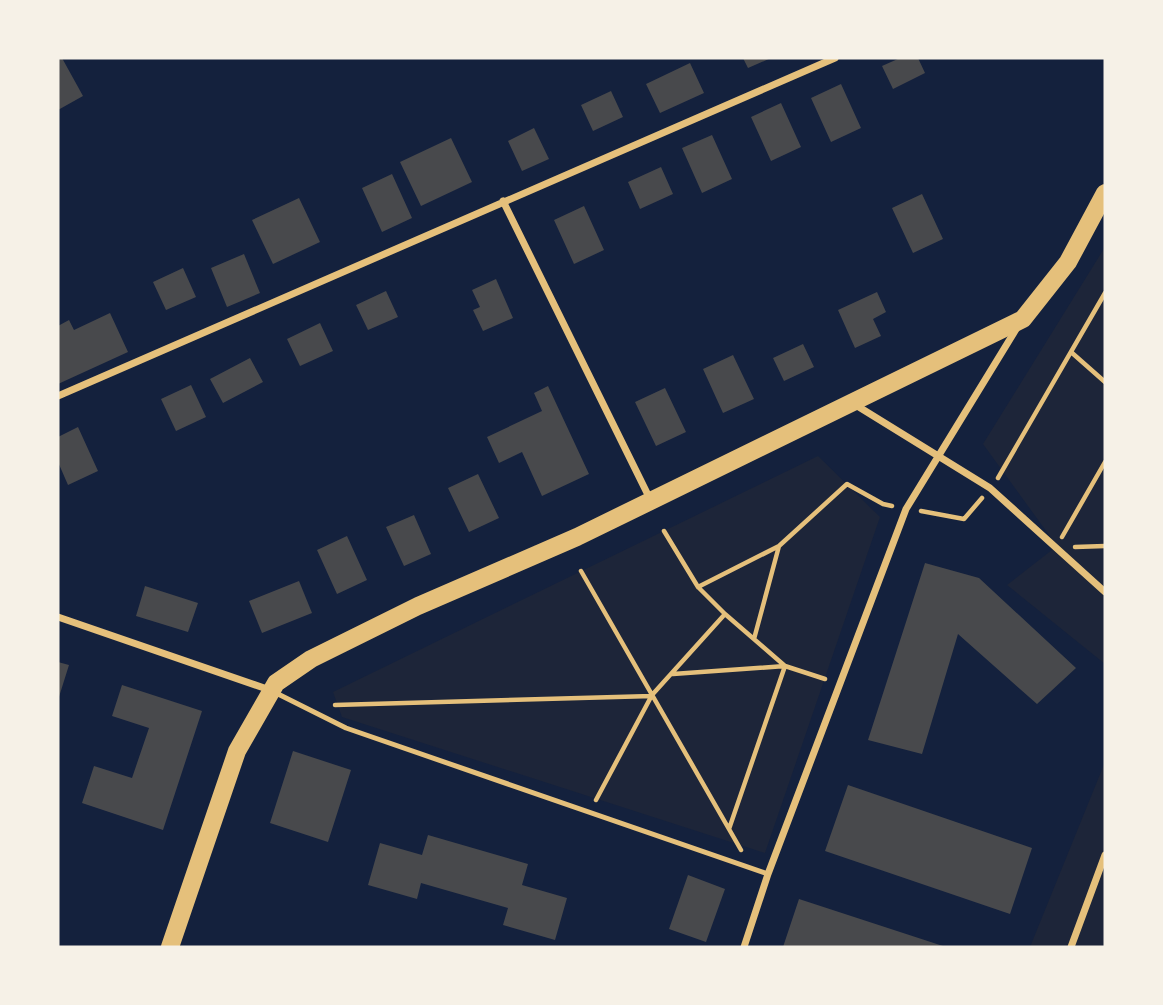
<svg xmlns="http://www.w3.org/2000/svg" width="1163" height="1005" font-family="Rubik,sans-serif">
	<rect width="100%" height="100%" fill="#14213d"/>
	<path fill="#1d2539" d="M1105 247V664L1007 585 1057 546 983 444Z
		M818 456 880 517 765 853 342 717 333 692Z
		M1105 762V947H1030Z"/>
	<path fill="#48494c" d="M58 58H62L83 96 58 110Z
		M743 58H771L748 68Z
		M900 58H918L925 73 893 89 882 66Z
		M690 63 704 93 660 113 646 84Z
		M841 84 861 128 831 142 811 98Z
		M611 91 623 117 593 131 581 105Z
		M781 103 801 147 771 161 751 117Z
		M534 128 549 159 522 171 508 141Z
		M712 135 732 179 702 193 682 148Z
		M451 138 472 182 421 206 400 162Z
		M661 167 673 194 640 209 628 182Z
		M392 174 412 218 382 232 362 188Z
		M922 194 943 239 913 253 892 208Z
		M299 198 320 242 273 264 252 220Z
		M584 206 604 250 574 264 554 220Z
		M244 254 260 293 227 307 211 268Z
		M183 268 196 297 166 310 153 282Z
		M496 279 513 318 483 331 473 310 480 307 472 290Z
		M386 291 398 317 368 330 356 305Z
		M877 292 886 312 873 319 881 336 855 348 838 310Z
		M110 313 128 352 58 384V326L69 320 74 330Z
		M320 323 333 351 300 366 287 339Z
		M803 344 814 367 784 381 773 358Z
		M733 355 754 399 723 413 703 369Z
		M250 358 263 382 223 403 210 379Z
		M191 385 206 417 176 431 161 399Z
		M548 386 589 474 542 496 522 452 499 463 487 437 542 411 534 393Z
		M665 388 686 432 656 446 635 402Z
		M78 427 98 471 68 485 58 462V437Z
		M478 474 499 518 469 532 448 488Z
		M414 515 431 554 404 566 386 527Z
		M347 536 367 580 337 594 317 550Z
		M925 563 979 578 1076 668 1037 704 958 634 922 754 868 740Z
		M299 581 312 613 262 633 249 601Z
		M145 586 198 603 188 632 136 616Z
		M58 662 69 665 58 700Z
		M122 685 202 711 163 830 82 803 94 766 132 778 149 728 112 716Z
		M293 751 351 770 328 842 270 823Z
		M848 785 1032 848 1010 914 825 851Z
		M428 835 528 864 522 885 567 898 555 940 503 925 508 908 421 883 417 899 368 885 380 843 422 855Z
		M688 875 725 889 706 942 669 929Z
		M799 899 946 947H783Z"/>
	<g fill="none" stroke-linecap="round" stroke-linejoin="round">
		<path stroke="#e5c07b" stroke-width="4.5" d="M1071 352 1105 382
			M998 478 1105 293
			M921 511 964 519 982 498
			M664 531 698 587
			M1062 537 1105 462
			M779 546 847 484 883 504 892 506
			M1075 547 1105 546
			M581 571 741 850
			M725 614 698 587 779 546 754 639
			M673 674 785 666 729 829
			M335 705 652 696
			M596 800 652 695 725 614 785 666 825 679"/>
		<path stroke="#e5c07b" stroke-width="5" d="M276 693 346 728 768 874"/>
		<path stroke="#e5c07b" stroke-width="7" d="M503 201 650 499
			M58 396 835 58
			M854 404 990 488 1105 592
			M58 617 270 690
			M744 947 768 874 906 509 1018 326
			M1071 947 1105 855"/>
		<path stroke="#e5c07b" stroke-width="18" d="M170 947 237 751 276 683 311 659 418 606 577 537 1023 319 1068 262 1105 193"/>
	</g>
	<rect width="1163" height="1005" fill="none" stroke="#f6f1e7" stroke-width="119"/>
</svg>
